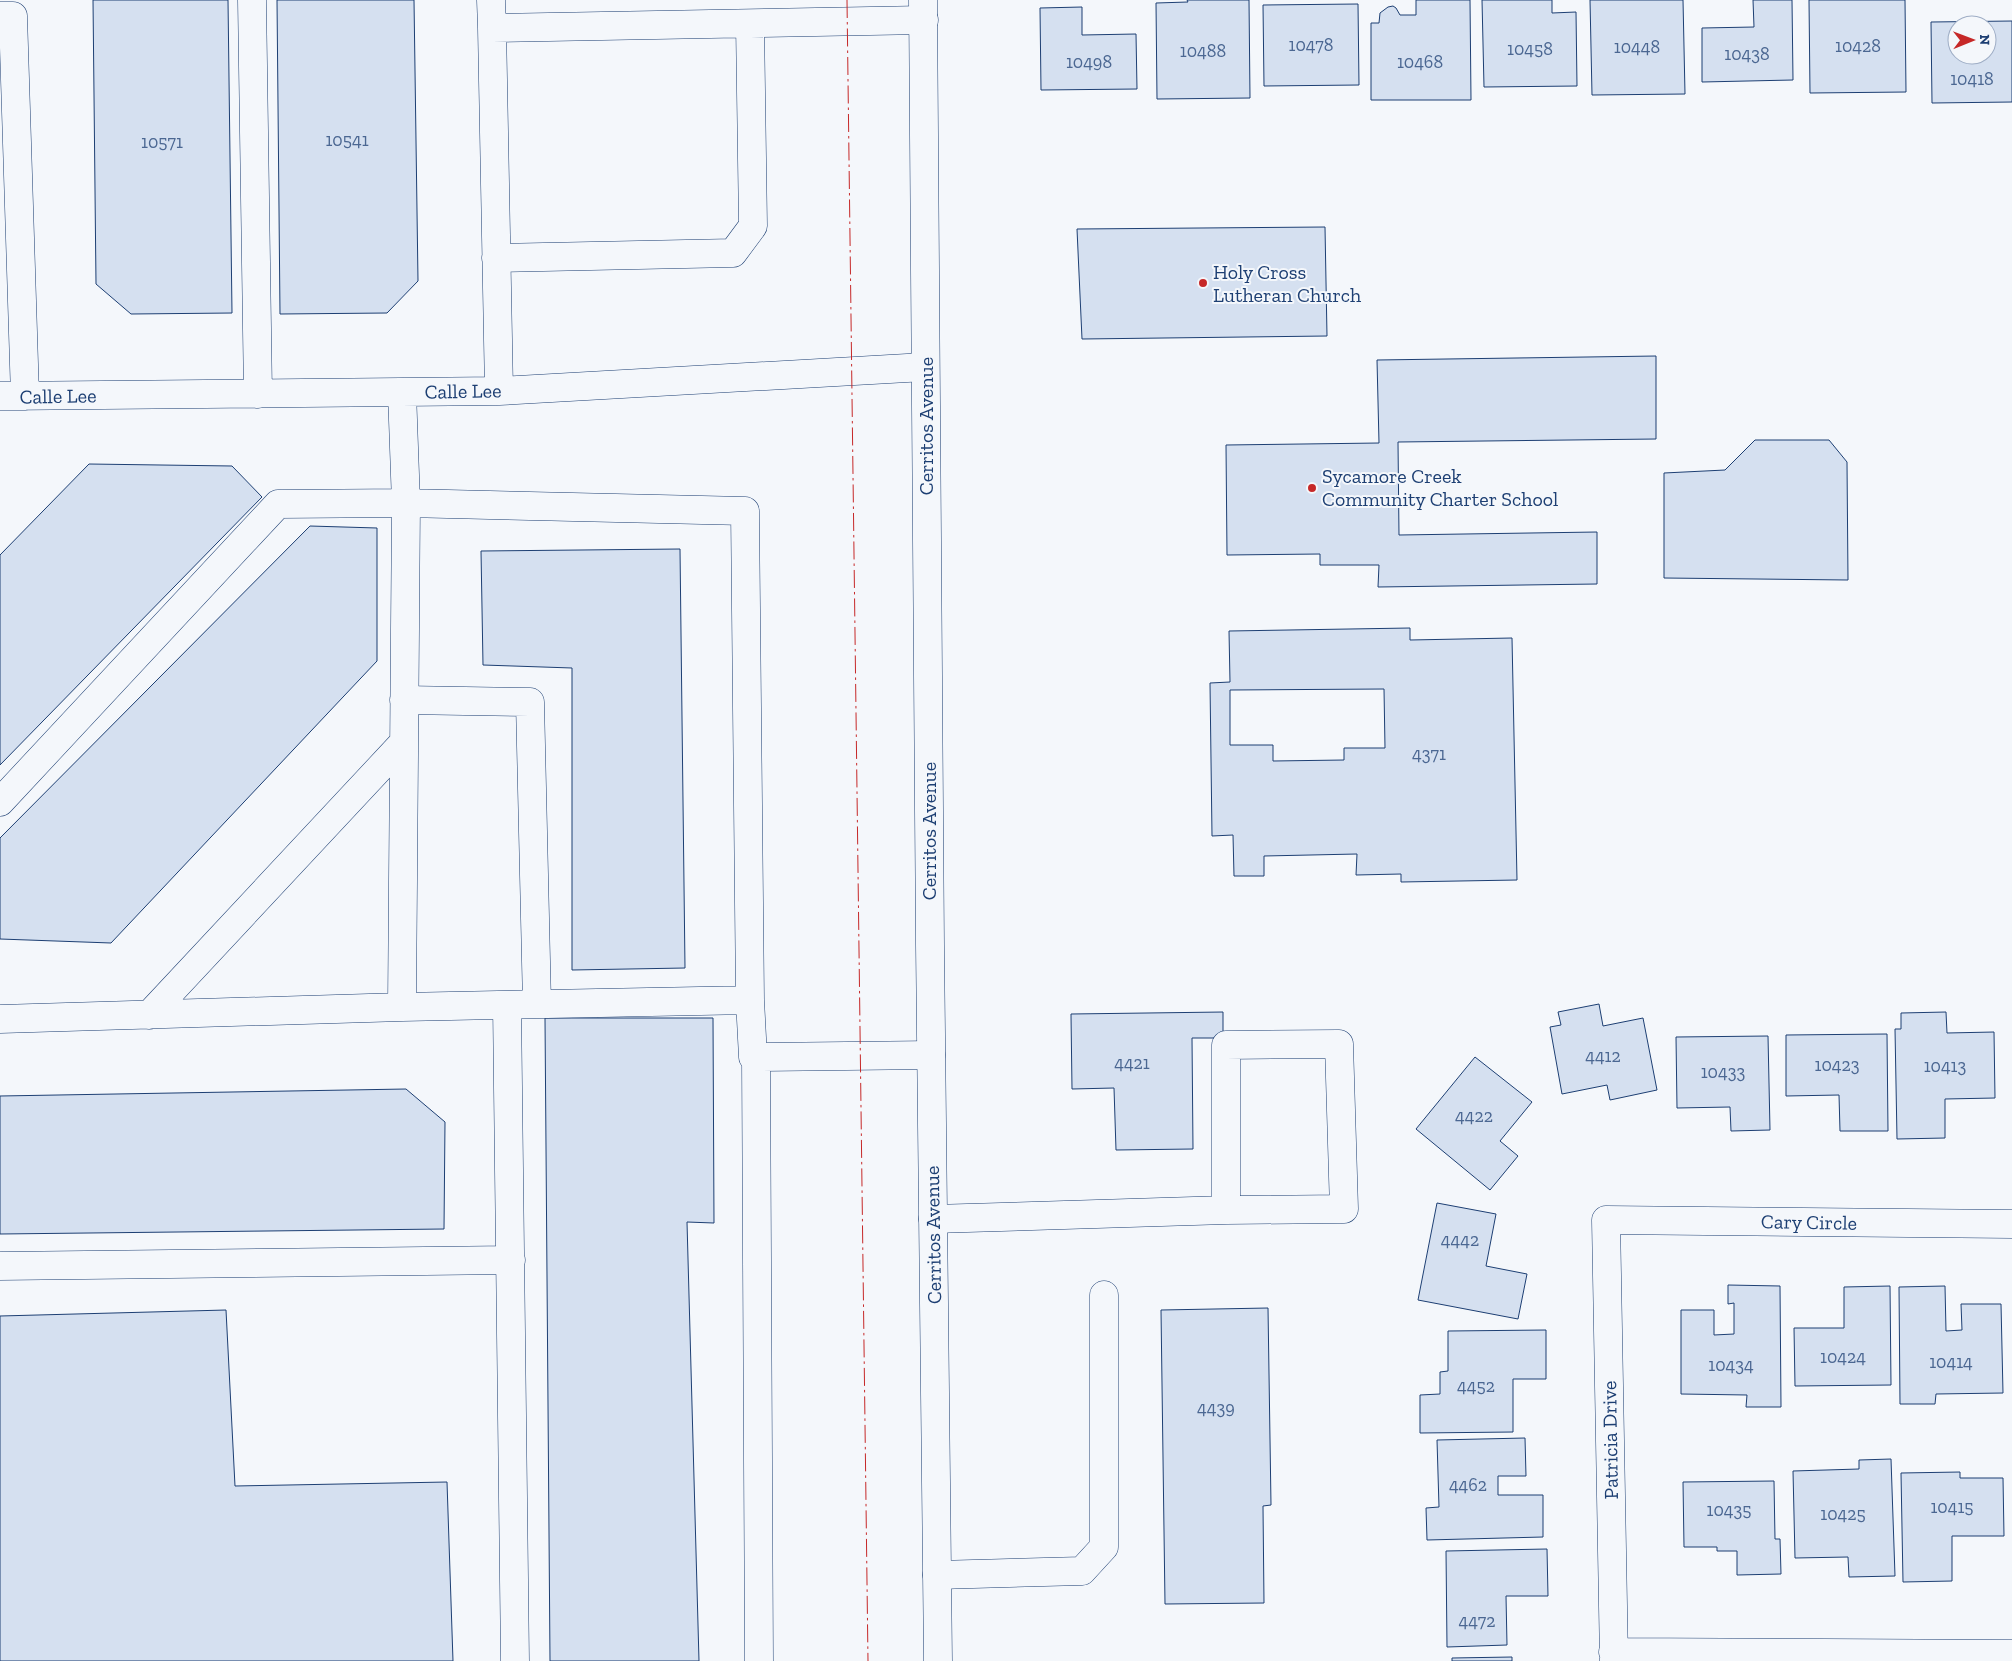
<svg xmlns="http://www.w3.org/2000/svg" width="2012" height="1661" font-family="'Zilla Slab',serif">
	<rect width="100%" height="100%" fill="#f4f7fb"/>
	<path fill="#d5e0f0" stroke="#1d3f73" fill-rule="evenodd" d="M93 0H228L232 313 131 314 96 284Z
		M277 0H414L418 281 387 313 280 314Z
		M1187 0H1249L1250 98 1157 99 1156 3 1188 2Z
		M1416 0H1470L1471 100H1371V23H1379L1380 13 1388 7 1393 6 1396 8 1400 15H1416Z
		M1482 0H1552V13L1576 12 1577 86 1484 87Z
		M1590 0H1683L1685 94 1592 95Z
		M1753 0H1792L1793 80 1702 82V28L1754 27Z
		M1809 0H1905L1906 92 1810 93Z
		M1358 4 1359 85 1264 86 1263 5Z
		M1082 7V35L1136 34 1137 89 1041 90 1040 8Z
		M2012 21V102L1932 103 1931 22ZM1957 25H1987V55H1957Z
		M1325 227 1327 336 1082 339 1077 229Z
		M1656 356V439L1398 442 1399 535 1597 532V584L1378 587 1379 565H1320V554L1227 555 1226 445 1379 443 1377 360Z
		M1755 440H1829L1847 462 1848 580 1664 578V473L1725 470Z
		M89 464 232 466 262 497 0 765V555Z
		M310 526 377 528V661L111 943 0 939V838Z
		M680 549 685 968 572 970V668L483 665 481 551Z
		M1410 628V640L1512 638 1517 880 1401 882V874L1356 875 1357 854 1264 856V876H1234L1233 835 1212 836 1210 683 1230 682 1229 631ZM1384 689 1385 748H1344V760L1273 761V745H1230V690Z
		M1599 1004 1603 1026 1643 1018 1657 1090 1610 1100 1607 1085 1562 1094 1550 1027 1561 1025 1558 1012Z
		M1223 1012V1038H1192L1193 1149 1116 1150 1114 1088 1072 1089 1071 1014Z
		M1946 1012 1947 1033 1994 1032 1995 1098 1945 1099V1138L1897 1139 1895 1029H1901V1013Z
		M545 1018H713L714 1223 687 1222 699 1661H550Z
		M1887 1034 1888 1131H1840L1839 1095 1786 1096V1035Z
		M1768 1036 1770 1130 1731 1131 1730 1107 1677 1108 1676 1037Z
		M1475 1057 1532 1102 1500 1141 1518 1156 1490 1190 1416 1129Z
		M406 1089 445 1122 444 1229 0 1234V1096Z
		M1437 1203 1496 1214 1486 1266 1527 1274 1518 1319 1418 1300Z
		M1728 1285 1780 1286 1781 1407H1746L1747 1395 1681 1394V1310H1714V1335L1734 1334V1303L1728 1304Z
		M1890 1286 1891 1385 1795 1386 1794 1328H1844V1287Z
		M1945 1286 1946 1331 1962 1330 1961 1304H2001L2003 1393 1936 1394 1935 1404H1900L1899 1287Z
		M1268 1308 1271 1505 1263 1506 1264 1603 1165 1604 1161 1310Z
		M226 1310 235 1486 447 1482 453 1661H0V1316Z
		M1546 1330V1379H1513V1432L1420 1433V1395L1440 1394V1372L1448 1371V1331Z
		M1525 1438 1526 1476H1498V1495H1543V1537L1427 1540 1426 1508 1439 1507 1437 1440Z
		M1891 1459 1895 1576 1849 1577 1848 1557 1795 1558 1793 1471 1859 1469V1460Z
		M1960 1472V1478H2003L2004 1536H1952V1581L1903 1582 1901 1473Z
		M1774 1481 1775 1539H1780L1781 1574 1737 1575V1551H1717V1547H1684L1683 1482Z
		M1547 1549 1548 1596H1506L1507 1645 1447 1647 1446 1551Z
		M1512 1657V1661H1452V1658Z"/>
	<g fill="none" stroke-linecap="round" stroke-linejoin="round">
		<defs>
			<path id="minor" d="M252 0 258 394
				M491 0 492 28
				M0 16H13L25 396
				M496 258 733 253 753 226 750 24
				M499 391 492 28 924 20
				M0 396 499 391 925 367
				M404 700 530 702 537 1004
				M0 802 278 504 406 503 402 392
				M507 1005 515 1661
				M402 1007 750 1000
				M149 1015 404 742
				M0 1019 402 1007 406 503 745 511 750 1000 753 1057 931 1055
				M756 1056 759 1661
				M933 1219 1226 1210 1344 1209 1339 1044 1226 1045V1210
				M0 1266 511 1260
				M937 1575 1082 1571 1104 1547V1295
				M1613 1652 2012 1654
				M1614 1661 1606 1220 2012 1224"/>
			<path id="major" d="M923 0 930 945 938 1661"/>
		</defs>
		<use href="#minor" stroke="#1d3f73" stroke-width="29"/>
		<use href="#major" stroke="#1d3f73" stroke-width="29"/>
		<use href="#minor" stroke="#f4f7fb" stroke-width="28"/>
		<use href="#major" stroke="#f4f7fb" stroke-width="28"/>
		<path stroke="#c62828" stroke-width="1" stroke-dasharray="18 4 2.5 4" stroke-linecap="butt" d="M847 0 868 1661"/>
	</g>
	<g fill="#c62828" stroke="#f4f7fb" stroke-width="2">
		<circle cx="1203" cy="283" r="5"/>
		<circle cx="1312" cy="488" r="5"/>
	</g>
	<g text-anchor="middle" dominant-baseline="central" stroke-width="4" stroke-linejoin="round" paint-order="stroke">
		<g font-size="18" fill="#4b6792">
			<text x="1311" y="45">10478</text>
			<text x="1858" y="46">10428</text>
			<text x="1637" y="47">10448</text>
			<text x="1530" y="49">10458</text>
			<text x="1203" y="51">10488</text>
			<text x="1747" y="54">10438</text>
			<text x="1089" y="62">10498</text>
			<text x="1420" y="62">10468</text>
			<text x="1972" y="79">10418</text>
			<text x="347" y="140">10541</text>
			<text x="162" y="142">10571</text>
			<text x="1429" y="754">4371</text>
			<text x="1603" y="1056">4412</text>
			<text x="1132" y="1063">4421</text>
			<text x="1837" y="1065">10423</text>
			<text x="1945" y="1066">10413</text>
			<text x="1723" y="1072">10433</text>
			<text x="1474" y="1116">4422</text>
			<text x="1460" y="1240">4442</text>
			<text x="1843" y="1357">10424</text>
			<text x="1951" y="1362">10414</text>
			<text x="1731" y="1365">10434</text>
			<text x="1476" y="1386">4452</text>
			<text x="1216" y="1408">4439</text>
			<text x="1468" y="1485">4462</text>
			<text x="1952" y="1507">10415</text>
			<text x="1729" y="1510">10435</text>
			<text x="1843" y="1514">10425</text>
			<text x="1477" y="1621">4472</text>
		</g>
		<g font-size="20" fill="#1d3f73" stroke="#f4f7fb" text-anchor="start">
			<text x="1213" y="272">Holy Cross<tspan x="1213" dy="23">Lutheran Church</tspan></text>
			<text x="1322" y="476">Sycamore Creek<tspan x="1322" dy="23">Community Charter School</tspan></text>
		</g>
		<g font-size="20" fill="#1d3f73" stroke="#f4f7fb">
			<text transform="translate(463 391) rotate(-1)">Calle Lee</text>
			<text transform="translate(58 396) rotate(-1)">Calle Lee</text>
			<text transform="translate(926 426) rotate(-90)">Cerritos Avenue</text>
			<text transform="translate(929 831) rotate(-90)">Cerritos Avenue</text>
			<text transform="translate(1809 1222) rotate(1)">Cary Circle</text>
			<text transform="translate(933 1235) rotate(-91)">Cerritos Avenue</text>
			<text transform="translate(1610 1440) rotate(-91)">Patricia Drive</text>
		</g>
	</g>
	<g transform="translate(1972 40) rotate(89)"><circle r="24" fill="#f4f7fb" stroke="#9eadc5"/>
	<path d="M0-4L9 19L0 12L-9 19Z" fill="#c62828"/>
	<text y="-8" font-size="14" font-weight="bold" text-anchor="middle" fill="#1d3f73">N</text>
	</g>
</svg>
